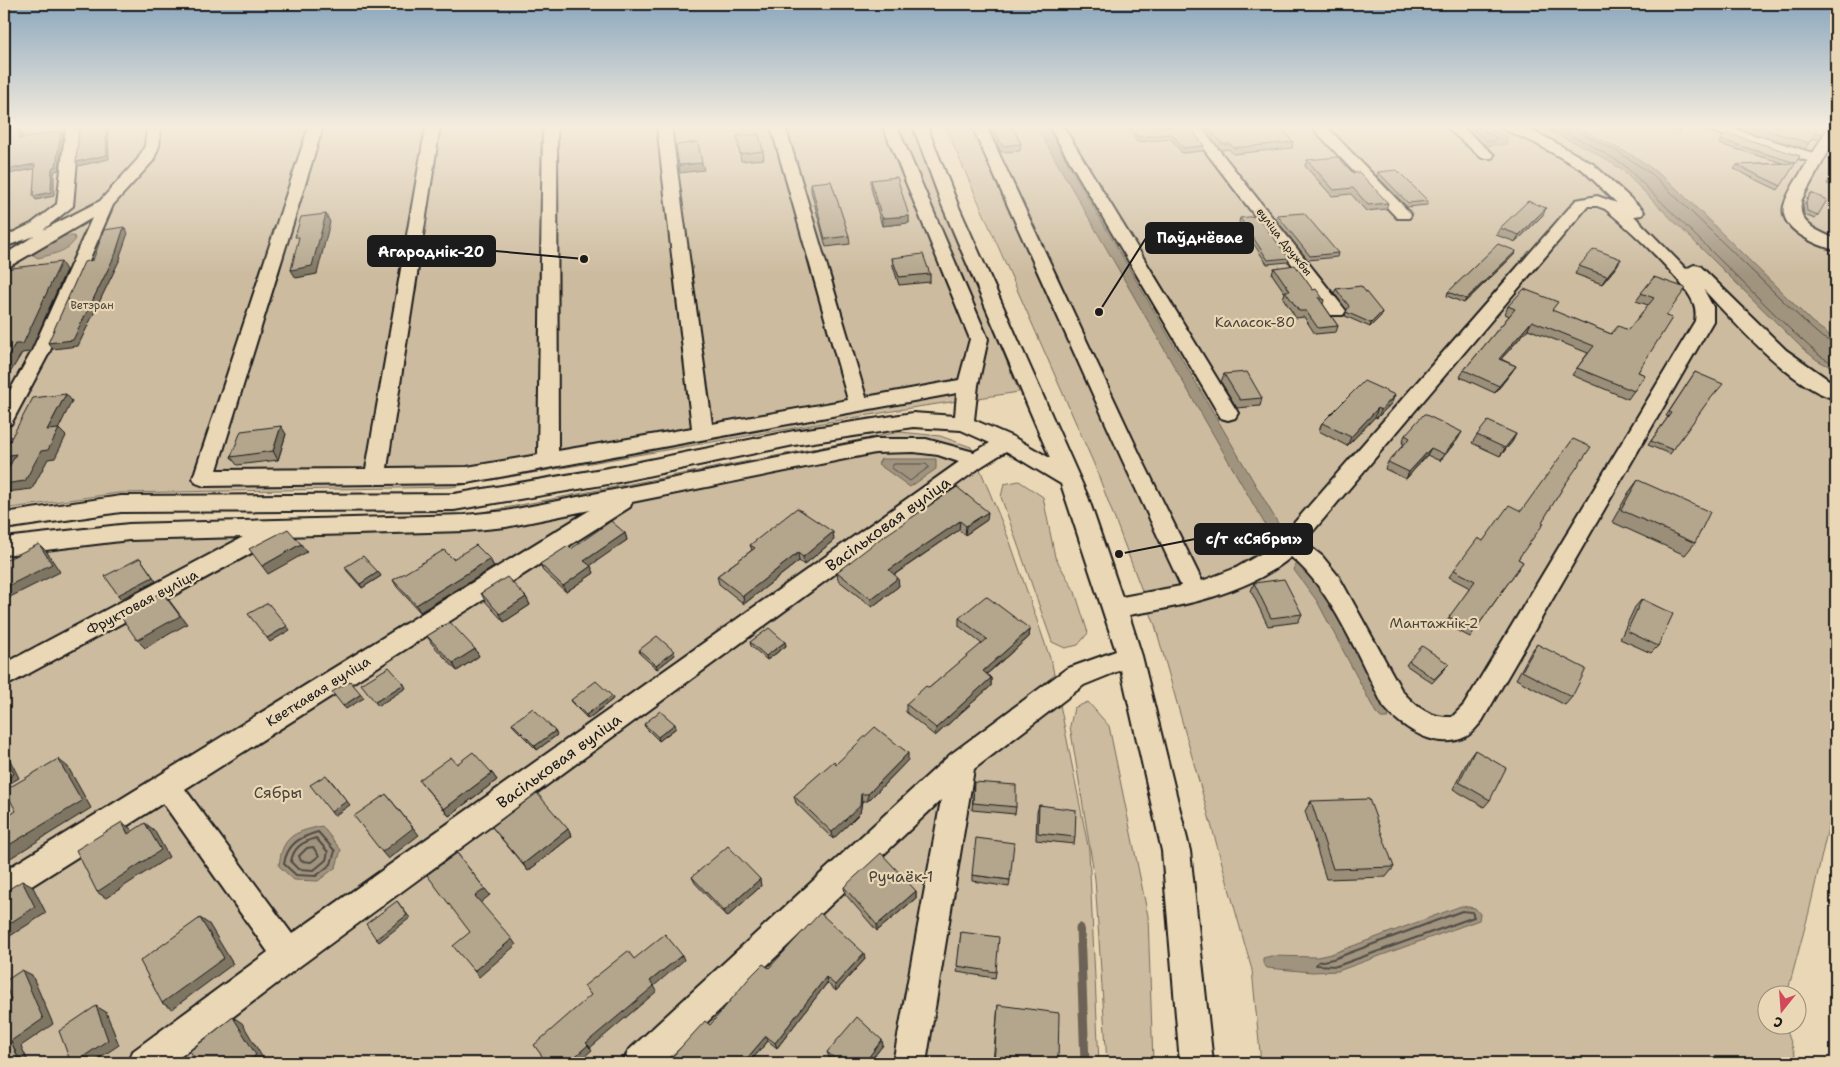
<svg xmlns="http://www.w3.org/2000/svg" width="1840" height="1067" font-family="'Shantell Sans',sans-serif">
	<rect width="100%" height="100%" fill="#ead7b5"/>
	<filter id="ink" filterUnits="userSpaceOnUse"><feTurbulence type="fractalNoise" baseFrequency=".02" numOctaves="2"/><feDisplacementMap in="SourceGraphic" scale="10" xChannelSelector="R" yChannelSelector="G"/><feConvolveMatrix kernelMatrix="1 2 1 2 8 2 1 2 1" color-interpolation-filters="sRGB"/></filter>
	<g filter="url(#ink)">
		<path fill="#ccbb9f" stroke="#746c5e" d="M4 126H912L1019 392 910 408 451 487 118 493 4 509Z
			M945 126H1836V792L1809 912 1787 994H1768V1024L1785 1025 1798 1063H1261L1252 970 1155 625 1094 464Z
			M900 432 940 436 971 447 1010 542 1052 664 1089 851 1099 1063H4V540L111 525 468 515Z
			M1019 481 1043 497 1055 557 1075 592 1088 633 1078 645 1065 648 1052 642 1001 497 1004 484Z
			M1088 702 1109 726 1148 916 1153 1063H1107L1095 879 1070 726 1074 708Z"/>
		<path fill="#a1947f" stroke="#6c6457" d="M1036 126H1046L1279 525 1278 531 1271 532 1267 528Z
			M1462 126H1483L1507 137V144L1485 146Z
			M1537 126H1575L1639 159 1672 184 1812 322 1836 340V370L1817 360 1802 348 1621 169 1587 148Z
			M65 236H74L75 239C71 251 50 255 38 258L30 253 47 241Z
			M881 459H936V469L910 487 878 464Z
			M1296 564H1299L1320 585 1389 713 1388 718H1381L1376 713 1317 601 1294 570Z
			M322 826 341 850 336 867 318 881 294 880 279 866C282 836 294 832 322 826Z
			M1461 906 1475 908 1480 914 1479 920 1338 971 1312 972 1267 968 1263 963V958L1271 956 1317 957 1331 954Z"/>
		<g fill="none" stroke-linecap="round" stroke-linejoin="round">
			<path stroke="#514c44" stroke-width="1" d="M1469 126 1487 141H1495L1496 137 1485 132 1483 126
				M1550 126 1589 144 1624 165 1793 332 1820 356 1836 365
				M1575 126 1578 132 1620 153 1653 175 1809 326 1823 338 1836 344
				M894 464H926L929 467 910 481 892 468Z"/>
			<path stroke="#514c44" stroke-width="2" d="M318 832 335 851 331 864 316 876 296 875 284 864C287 844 300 837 318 832Z
				M316 838 328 852 326 860 314 870 298 869 291 862C293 847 303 842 316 838Z
				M313 847 319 856 311 862 301 861 299 856 307 848Z
				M1462 911 1472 912 1474 917 1337 966 1316 965 1318 962 1333 959Z"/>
			<path stroke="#6c6457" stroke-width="9" d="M1080 928 1085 1063"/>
			<defs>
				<path id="minor" d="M66 126H80L73 206 43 230 100 201 138 159 145 146 147 126H161L159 146 153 161 113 205 49 353 11 424 4 426V401L31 353 92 218 10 266 4 267V255L34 236 4 247V237L31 224 57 204Z
					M309 126H323L217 470 366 469 426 126H440L387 468 467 467 538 455 543 126H557L558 451 692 428 657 126H671L712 424 848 400 771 126H785L866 397 959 380 970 339 883 126H897L988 339 978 385 974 420 1013 437 1050 458 942 205 913 126H927L958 205 1088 497 1122 597 1181 586 1121 457 972 126H986L1141 457 1202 581 1236 568 1274 546 1576 200 1597 196 1617 203 1583 170 1535 143 1503 129 1501 126H1520L1545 137 1593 164 1642 209 1644 212 1642 215 1634 216 1686 269 1694 265 1700 266 1786 350 1836 385V399C1793 389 1734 322 1704 290L1713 307V321L1482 721C1477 726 1472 734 1465 737 1437 751 1402 728 1384 707 1360 661 1331 588 1291 557 1247 594 1183 606 1129 615L1142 656 1190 851 1213 1063H1180L1162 851 1121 670 1084 685 974 769 926 1063H893L941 800 664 1063H623L628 1051 951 754 1066 669 1116 651 1061 484 1006 451 982 466 300 966 172 1063H129L133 1051 268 952 163 803 14 897 4 901V871L590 510 506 527 465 531 283 536 4 687V664L243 537 129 540 4 555V538L129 524 465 515 506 511 875 439H926L974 452 990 443 961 430 913 427 794 445 614 483 454 510 121 512 4 529V513L121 496 454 494 614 467 794 431 913 413 955 416 957 393 467 483 204 486 196 483 193 478ZM1588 206H1597L1605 209C1626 225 1684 280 1693 302 1696 308 1696 314 1695 321L1464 705 1452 717C1430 718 1416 707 1402 691L1339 577 1322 556 1304 542ZM914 452 938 455 959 462 292 934 185 789 630 507 632 502 875 453Z
					M1049 126H1063L1238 413 1235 418 1228 420 1221 418Z
					M1186 126H1200L1343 307 1346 311 1343 315H1331Z
					M1311 126H1326L1409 212 1411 215 1409 218H1397Z
					M1445 126H1461L1494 155 1492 158H1482Z
					M1702 126H1724L1813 153 1829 126H1836V138L1802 199C1795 223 1817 231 1836 239V250C1818 246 1779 230 1784 206 1788 190 1800 175 1808 161L1704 129Z"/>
			</defs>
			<use href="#minor" stroke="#1c1c1c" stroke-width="4"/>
			<use href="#minor" fill="#ead7b5" fill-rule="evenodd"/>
		</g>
		<path fill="#9b8f79" stroke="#1c1c1c" d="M991 126H1012L1021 144 1020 151 1001 152 991 130Z
			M1126 126H1189L1204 146 1203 151 1182 153 1171 139 1137 142Z
			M1201 126H1279L1293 142 1292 148 1233 154 1229 149 1221 150Z
			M1657 126H1684L1679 132Z
			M1733 126H1827L1819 140 1812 138 1805 149 1733 127Z
			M737 136 763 151 764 159 741 161Z
			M1721 140 1800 156 1778 190 1734 169 1737 165 1783 163 1719 144Z
			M1307 160 1353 173 1388 203 1386 209 1366 211 1351 194 1332 196 1305 166Z
			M1836 166V187L1827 184Z
			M1378 172 1428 201 1427 205 1407 207 1377 176Z
			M871 180 909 216V223L882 226 871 188Z
			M811 183 849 236 850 244 826 247 811 191Z
			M1811 193 1818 215 1815 219 1804 215 1803 206Z
			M1277 215 1338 253 1337 257 1308 260 1276 219Z
			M1543 215 1516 242 1496 235 1500 228Z
			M1240 218 1289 258 1288 262 1267 264 1239 222Z
			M1516 251 1514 255 1464 303 1447 296 1448 292Z
			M892 258 930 274V282L899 285 893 266Z
			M1621 259 1616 267 1602 284 1575 274 1579 266Z
			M1274 268 1313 290 1324 300 1323 304 1338 326 1336 332 1315 334 1304 317 1296 318 1283 298 1285 293 1272 274Z
			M1654 277 1667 316 1638 372 1645 375 1628 399 1572 375 1577 368 1588 353 1528 329 1501 359 1516 366 1511 373 1495 393 1460 377 1464 370 1509 316 1505 314 1508 306 1553 311 1611 334 1628 330 1648 305 1636 301Z
			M1336 289 1381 316 1370 327 1345 316 1347 310 1334 293Z
			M1695 372 1719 388 1704 406 1670 454 1648 445 1668 417 1666 416Z
			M1224 374 1262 398 1260 406 1237 408 1221 382Z
			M1395 395 1391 404 1377 418 1375 417 1347 446 1319 431 1322 423Z
			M286 434 278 460 237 465 231 457Z
			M1516 434 1512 442 1500 456 1472 443 1477 435Z
			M1405 435 1458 439 1440 461 1427 455 1406 479 1385 469 1388 462 1404 444 1402 443Z
			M1638 480 1695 543 1685 555 1612 522 1629 492Z
			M957 487 987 520 965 535 959 530 894 575 899 586 872 607 838 580 837 572Z
			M1562 489 1518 559 1523 562 1470 637 1445 624 1470 588 1449 577 1454 570 1483 541 1521 511Z
			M625 533 627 540 590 565 594 573 566 592 543 571 540 564 571 549Z
			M834 540 804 565 799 561 744 604 719 584 717 576 752 550 750 545Z
			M453 559H490L494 567 420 612 397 587 393 580Z
			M345 567 378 572 381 576 362 588 347 571Z
			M1254 583 1302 614 1298 622 1268 626 1251 591Z
			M481 593 526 597 530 605 504 622 485 601Z
			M1642 599 1658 646 1651 653 1620 639 1635 607Z
			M959 618 1030 629 1029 637 987 674 991 678V686L935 736 906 712V704L929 688 982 644 959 626Z
			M427 636 475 649 479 656 457 671 432 644Z
			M750 642H785L786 646 767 660 751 646Z
			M1537 644 1572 697 1565 705 1516 679 1531 652Z
			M639 650 675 655 657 669 640 654Z
			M1409 661 1446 668 1432 683 1406 665Z
			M613 699 588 719 573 704 571 700Z
			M512 723 557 735 537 750 514 727Z
			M644 724 676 728 659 741 645 727Z
			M1475 750 1490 800 1484 807 1453 789 1469 758Z
			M908 760 868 801H862L860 813 833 839 796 803 794 796 836 764Z
			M457 764 492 773 497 780 449 816 419 780Z
			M974 782 1016 807 1015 814 972 810Z
			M1311 801 1394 867 1386 877 1326 879 1305 811Z
			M1039 805 1075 837 1074 844 1036 840 1037 812Z
			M492 827 568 829 572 836 528 871Z
			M972 875 1010 880 1009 887 972 881Z
			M692 877 761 886 727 917 695 883Z
			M844 887 916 891V898L877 931 845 894Z
			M961 932 996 972 995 978 957 972Z
			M865 959 836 991 827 983 777 1048 768 1041 749 1063H674L671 1058 710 1025 769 968Z
			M998 1005 1058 1063H993Z
			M883 1045 869 1063H835L829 1057 827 1052Z"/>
		<path fill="#7e7463" stroke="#1c1c1c" d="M18 126H21L20 130 22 133V143L19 139 17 130Z
			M106 126H107L108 128 109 159 78 166 76 162Z
			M61 131 63 135 59 170 55 171 54 174V196L36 200 33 196 52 170Z
			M702 163 704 170 680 173 679 165Z
			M35 164 38 168 4 175V170Z
			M1546 208 1543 215 1516 242 1519 235Z
			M326 214 330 222 317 274 296 278 291 270Z
			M909 216V223L882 226V218Z
			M124 227 128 233 120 256 121 257 78 346 53 349 48 343 116 252Z
			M1516 251 1514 255 1464 303 1466 299Z
			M1621 259 1616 267 1602 284 1607 276Z
			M61 262 66 270 30 352 22 353 4 383V363Z
			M1382 312 1381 316 1370 327 1371 323Z
			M1532 321 1528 329 1495 366 1499 359Z
			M1516 366 1511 373 1495 393 1499 386Z
			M66 394 72 401 54 438 47 430Z
			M1395 395 1391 404 1377 418 1381 410Z
			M1378 408 1375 417 1347 446 1351 437Z
			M281 426 286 434 278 460 273 451Z
			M59 429 66 436 55 458 48 459 32 489 6 492 4 490V484L41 451Z
			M1462 432 1458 439 1440 461 1444 454Z
			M1516 434 1512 442 1500 456 1505 448Z
			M1431 448 1427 455 1406 479 1409 472Z
			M16 454 23 462 8 464 4 460V456Z
			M988 512 987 520 965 535 966 526Z
			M960 521 959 530 889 578V570Z
			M833 532 834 540 804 565 803 557Z
			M625 533 627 540 587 568 584 561Z
			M39 544 47 552 60 572 6 599 4 596V588Z
			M301 544 307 552 268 574 262 566Z
			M798 553 799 561 744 604 743 596Z
			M140 558 156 581 121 599 118 595Z
			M490 559 494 567 420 612 416 605Z
			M591 566 594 573 566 592 563 586Z
			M378 572 381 576 362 588 360 584Z
			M898 578 899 586 872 607 871 599Z
			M162 592 169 600 187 624 145 648 137 640Z
			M526 597 530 605 504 622 500 614Z
			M287 626 290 630 270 642 267 638Z
			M1030 629 1029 637 982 678 983 671Z
			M785 642 786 646 767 660 766 656Z
			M475 649 479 656 457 671 453 663Z
			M674 651 675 655 657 669 656 665Z
			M991 678V686L935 736 936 728Z
			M404 684 406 688 378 706 375 702Z
			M361 694 364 698 346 709 343 706Z
			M612 696 613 699 588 719 586 715Z
			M675 724 676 728 659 741 658 737Z
			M555 731 557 735 537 750 535 746Z
			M4 752 8 756 19 778 4 787Z
			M908 753V760L868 801V794Z
			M58 759 68 767 91 808 4 862V848Z
			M492 773 497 780 449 816 444 809Z
			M329 778 350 805 334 816 331 812Z
			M386 794 419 835 388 859 382 852Z
			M861 794 862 801 860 813 833 839 832 832Z
			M122 822 131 829 137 840 128 834Z
			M145 823 154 830 169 857 106 898 97 892Z
			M568 829 572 836 528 871 523 864Z
			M457 853 490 895 480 903 475 896Z
			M760 879 761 886 727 917 724 911Z
			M22 881 33 887 46 913 7 938 4 936V927Z
			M916 891V898L877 931V925Z
			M397 901 410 918 379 942 376 939Z
			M200 918 209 924 233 964 172 1009 162 1003Z
			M512 939 516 945 479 977 474 971Z
			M864 953 865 959 836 991 835 985Z
			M682 955 684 960 654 986 657 991 590 1048 586 1043 650 981Z
			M22 970 32 975 53 1024 21 1046 29 1063H20L11 1041Z
			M826 977 827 983 777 1048 775 1043Z
			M96 1006 106 1012 119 1045 92 1063H74Z
			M233 1017 242 1023 264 1060 260 1063H245Z
			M766 1036 768 1041 749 1063H743Z
			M882 1040 883 1045 869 1063H864Z
			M588 1045 592 1050 577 1063H568Z"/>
		<path fill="#b4a68d" stroke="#1c1c1c" d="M4 126H18L17 130 20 129 19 139 61 131 56 166 53 167 52 170 51 192 33 196 35 164 4 170Z
			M93 126H106L107 155 76 162 79 128Z
			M993 126H1012L1021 144 1002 146Z
			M1130 126H1189L1204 146 1183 148 1172 134 1137 137Z
			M1207 126H1279L1293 142 1234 148 1230 144H1222Z
			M1753 126H1827L1823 134 1816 132 1809 143Z
			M1727 133 1800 156 1781 186 1737 165 1796 163 1721 140Z
			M759 134 763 151 740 154 737 136Z
			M698 142 702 163 679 165 676 145Z
			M1338 157 1353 173 1359 172 1388 203 1368 205 1353 188 1334 190 1307 160Z
			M1836 168V179L1831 178Z
			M1397 170 1428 201 1408 203 1378 172Z
			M897 177 909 216 882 218 871 180Z
			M831 181 849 236 825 239 811 183Z
			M1811 193 1827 200 1818 215 1807 211 1806 202Z
			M1528 201 1546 208 1519 235 1500 228Z
			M1304 213 1338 253 1310 256 1277 215Z
			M326 214 312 266 291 270 299 237H295L301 217Z
			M1257 216 1289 258 1268 260 1240 218Z
			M124 227 116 252 117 251 73 340 48 343 84 262 93 260 104 230Z
			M1498 244 1516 251 1466 299 1448 292Z
			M1594 249 1621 259 1607 276 1579 266Z
			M923 254 930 274 899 277 892 258Z
			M61 262 23 344H15L4 363V269Z
			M1295 265 1313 290 1316 289 1324 300 1318 297 1338 326 1318 328 1306 311H1299L1285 291H1290L1274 268Z
			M1654 277 1686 288 1666 316 1672 318 1638 372 1645 375 1634 391 1577 368 1594 346 1532 321 1499 359 1516 366 1499 386 1464 370 1515 309 1508 306 1524 289 1558 302 1552 310 1611 334 1618 326 1628 330 1654 298 1641 293Z
			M1361 286 1382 312 1371 323 1346 312 1349 306 1336 289Z
			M1247 372 1262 398 1240 400 1224 374Z
			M1695 372 1723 384 1706 404 1673 450 1651 441 1671 413 1669 412Z
			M1364 381 1395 395 1381 410 1378 408 1351 437 1322 423Z
			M66 394 47 430 59 429 48 450 41 451 25 481 4 484V476L16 454 4 456V451L33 398Z
			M1424 414 1462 432 1444 454 1431 448 1409 472 1388 462 1410 438 1405 435Z
			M1488 421 1516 434 1505 448 1477 435Z
			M281 426 273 451 231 457 241 431Z
			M1573 439 1591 447 1564 486 1542 522 1544 523 1518 559 1523 562 1474 631 1449 617 1475 581 1454 570 1478 538 1483 541 1509 505 1521 511Z
			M1638 480 1710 512 1695 543 1621 510Z
			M957 487 988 512 966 526 960 521 889 570 898 578 871 599 837 572 880 539Z
			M797 508 833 532 803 557 798 553 743 596 717 576 755 548 750 545Z
			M611 521 625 533 584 561 591 566 563 586 540 564 568 546 571 549Z
			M288 529 301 544 262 566 249 549 286 530Z
			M39 544 52 564 4 588V561Z
			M476 545 490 559 416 605 393 580 444 550 453 559Z
			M363 556 378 572 360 584 345 567Z
			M140 558 153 577 118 595 105 576Z
			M507 577 526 597 500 614 481 593Z
			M1284 579 1302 614 1271 618 1254 583Z
			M162 592 180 616 137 640 121 617 128 613 126 611Z
			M986 596 1030 629 983 671 991 678 936 728 906 704 926 686 929 688 987 639 959 618Z
			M1642 599 1673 614 1658 646 1627 631Z
			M268 603 287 626 267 638 248 614Z
			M450 622 475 649 453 663 427 636Z
			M769 628 785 642 766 656 750 642Z
			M657 636 674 651 656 665 639 650Z
			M1537 644 1586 669 1572 697 1522 671Z
			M1422 646 1449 664 1434 679 1409 661Z
			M389 667 404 684 375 702 361 684Z
			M350 681 361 694 343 706 332 692Z
			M596 681 612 696 586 715 571 700Z
			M533 708 555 731 535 746 512 723Z
			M660 711 675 724 658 737 644 724Z
			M875 727 908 753 868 794H861L860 806 832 832 794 796 834 761 836 764Z
			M1475 750 1506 768 1490 800 1459 782Z
			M473 752 492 773 444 809 419 780 451 757 457 764Z
			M4 753 14 774 4 781Z
			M58 759 82 801 4 848V819L16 811 5 790Z
			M326 775 347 801 331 812 310 785Z
			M974 782 1016 785V807L973 803Z
			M537 793 568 829 523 864 492 827Z
			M386 794 413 828 382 852 354 816Z
			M1369 799 1394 867 1333 869 1311 801Z
			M1039 805 1076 810 1075 837 1038 833Z
			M122 822 128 834 145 823 161 850 97 892 76 850Z
			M976 838 1014 843 1010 880 972 875Z
			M728 846 760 879 724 911 692 877Z
			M457 853 485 889 475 896 512 939 474 971 453 946 470 932 427 875Z
			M881 853 916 891 877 925 844 887Z
			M22 881 35 907 4 927V892Z
			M397 901 407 915 376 939 366 924Z
			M820 913 864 953 835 985 826 977 775 1043 766 1036 743 1063H676L671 1058 705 1021 710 1025 750 977 763 964 769 968Z
			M200 918 224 958 162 1003 140 961Z
			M961 932 999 937 996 972 957 966Z
			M665 934 682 955 650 981 654 986 586 1043 588 1045 568 1063H547L534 1045 591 995 584 986 628 951 634 959Z
			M22 970 43 1019 11 1041 20 1063H4V1004L11 999 4 982Z
			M998 1005 1059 1013 1058 1063H994Z
			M96 1006 108 1040 74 1063H71L59 1031Z
			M233 1017 256 1055 245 1063H198L190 1051Z
			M857 1017 882 1040 864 1063H840L827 1052Z"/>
	</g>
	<linearGradient id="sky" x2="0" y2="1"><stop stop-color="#8ba7be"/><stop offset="0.46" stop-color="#f6edde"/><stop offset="1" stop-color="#f6edde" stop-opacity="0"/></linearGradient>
	<rect width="1840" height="275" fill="url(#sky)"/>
	<g text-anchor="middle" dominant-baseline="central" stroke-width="4.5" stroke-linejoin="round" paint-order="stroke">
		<g font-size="11" fill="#1c1c1c" stroke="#ead7b5">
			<text transform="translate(1284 242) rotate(52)">вуліца Дружбы</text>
		</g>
		<g font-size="11" fill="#48443d" stroke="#ead7b5">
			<text x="92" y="305">Ветэран</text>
		</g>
		<g font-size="14" fill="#48443d" stroke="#ead7b5">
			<text x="1255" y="322">Каласок-80</text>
			<text x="1434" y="623">Мантажнік-2</text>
		</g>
		<g font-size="14" fill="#1c1c1c" stroke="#ead7b5">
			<text transform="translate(142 602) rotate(-28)">Фруктовая вуліца</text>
			<text transform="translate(318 691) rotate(-32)">Кветкавая вуліца</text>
		</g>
		<g font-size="16" fill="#1c1c1c" stroke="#ead7b5">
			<text transform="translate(888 524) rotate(-36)">Васільковая вуліца</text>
			<text transform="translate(559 761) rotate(-36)">Васільковая вуліца</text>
		</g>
		<g font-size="16" fill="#48443d" stroke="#ead7b5">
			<text x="278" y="792">Сябры</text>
			<text x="901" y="876">Ручаёк-1</text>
		</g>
	</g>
	<path fill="none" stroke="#1c1c1c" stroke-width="2" d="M1099 312L1146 238M584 259L495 251M1119 554L1195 539"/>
	<g fill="#1c1c1c" stroke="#ead7b5" stroke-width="2">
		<circle cx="1099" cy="312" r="5"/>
		<circle cx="584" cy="259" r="5"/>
		<circle cx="1119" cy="554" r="5"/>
	</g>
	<g fill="#1c1c1c" stroke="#1c1c1c" stroke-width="2">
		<rect x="1146" y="223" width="107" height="30" rx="5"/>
		<rect x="368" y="236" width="127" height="30" rx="5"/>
		<rect x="1195" y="524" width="117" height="30" rx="5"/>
	</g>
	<g font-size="15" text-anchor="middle" font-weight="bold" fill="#fff">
		<text x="1200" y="243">Паўднёвае</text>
		<text x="431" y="257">Агароднік-20</text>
		<text x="1254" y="544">с/т «Сябры»</text>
	</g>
	<rect width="1840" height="1067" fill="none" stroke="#ead7b5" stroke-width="20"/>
	<rect x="10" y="10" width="1820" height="1047" fill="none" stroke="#1c1c1c" stroke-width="2" filter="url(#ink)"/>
	<g transform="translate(1782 1010) rotate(197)"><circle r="24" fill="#ead7b5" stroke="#988c78"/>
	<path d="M0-4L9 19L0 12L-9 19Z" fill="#d1495b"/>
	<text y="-8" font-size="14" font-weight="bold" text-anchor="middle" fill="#1c1c1c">С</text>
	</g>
</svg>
